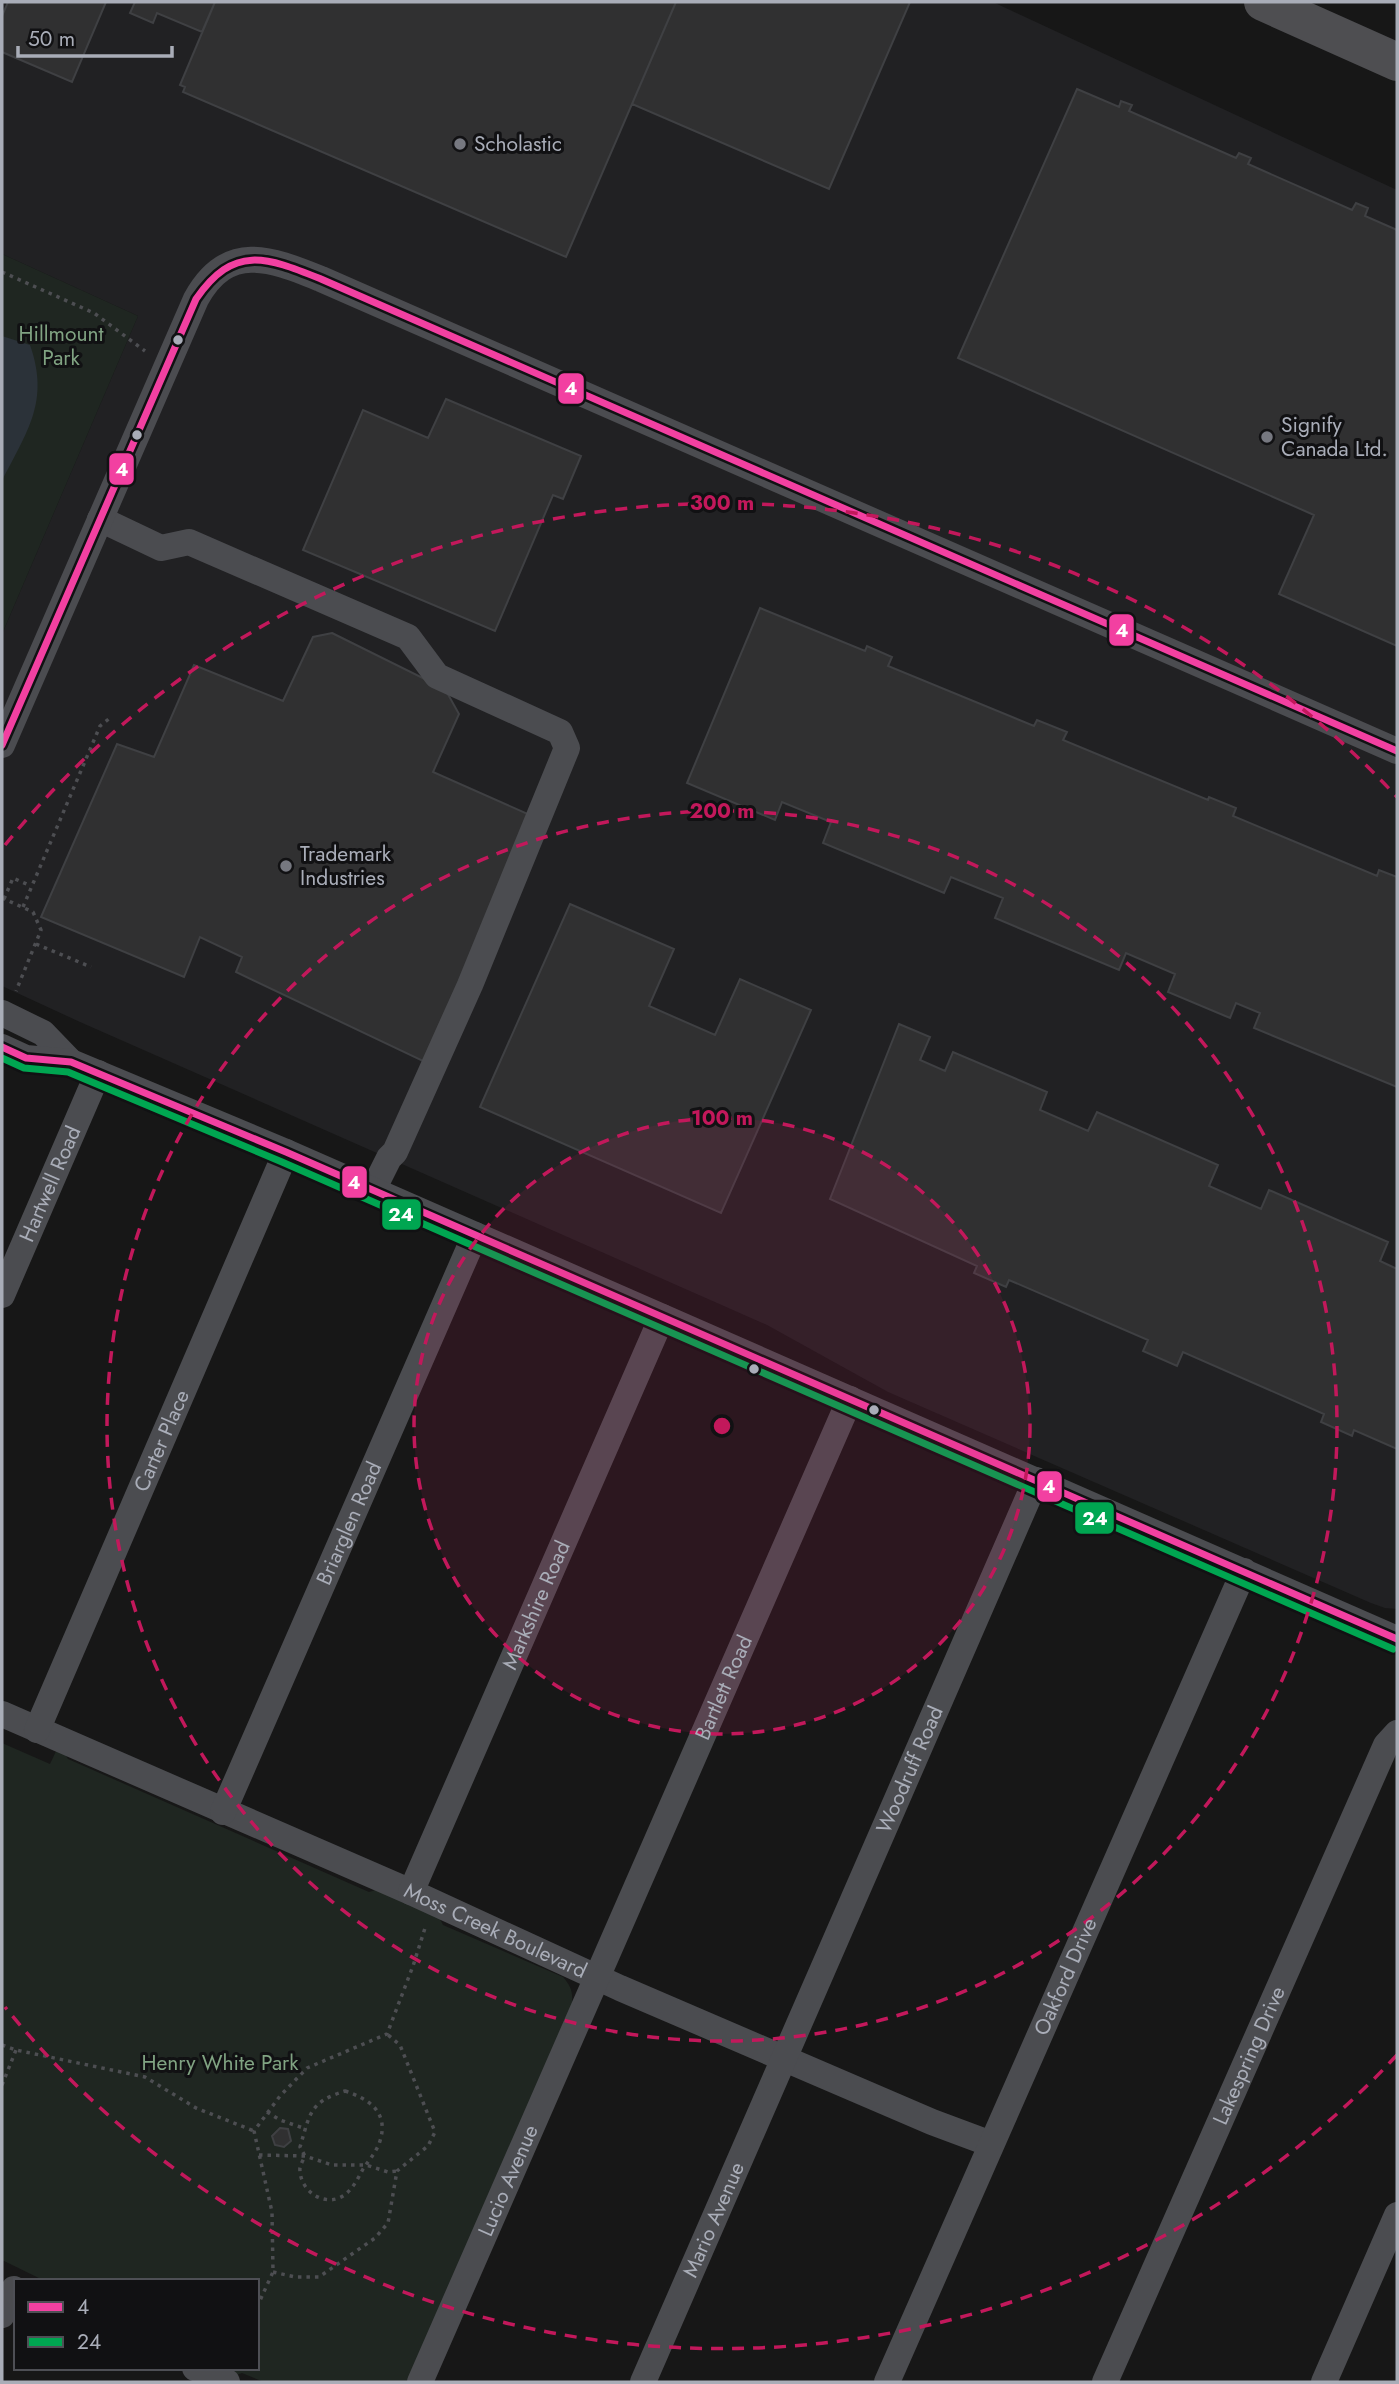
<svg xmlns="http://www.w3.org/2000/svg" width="1399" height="2384" font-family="Jost,sans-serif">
	<rect width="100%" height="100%" fill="#171717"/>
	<path fill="#212123" d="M2 2H993L1397 190V1609L1385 1608 1371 1603 888 1392 767 1325 80 1022 2 986V634L138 316 2 254Z"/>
	<path fill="#1f2621" d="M2 254 138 316 2 634Z
		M2 1743 50 1764 58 1747 62 1749 68 1759 369 1892 379 1889 437 1913 443 1925 563 1977C571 1986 573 1992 572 2004L409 2382H264L242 2373 234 2376 215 2368H257V2281H45L2 2260Z"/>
	<path fill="#2b3239" d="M2 336 30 345C50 402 27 431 2 481Z"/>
	<path fill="#303031" stroke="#3f4043" stroke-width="2" d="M8 2H106L72 82 2 52V16Z
		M135 2H215L202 32 157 13 153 23 130 13Z
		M215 2H676L566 257 183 92 185 87 180 85Z
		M676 2H910L829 189 632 104Z
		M1077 89 1119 107 1121 101 1132 105 1129 111 1236 158 1239 153 1251 158 1248 164 1352 210 1356 203 1368 208 1365 216 1397 230V646L1279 594 1314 515 958 358Z
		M446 399 581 456 563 499 553 495 495 631 303 550 363 410 428 438Z
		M760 608 865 651 867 646 892 657 888 666 1034 726 1037 720 1067 732 1063 740 1208 800 1209 797 1236 808 1233 816 1377 876 1379 870 1397 877V1087L1254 1028 1260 1013 1236 1003 1230 1018 1168 992 1175 974 1126 953 1119 970 995 918 1003 898 951 877 944 893 823 843 831 822 782 802 775 820 687 783Z
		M332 633 445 689 459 714 433 772 530 815 425 1062 236 972 242 957 200 937 184 977 41 917 117 744 154 757 194 665 283 701 313 637Z
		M570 904 674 949 649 1006 715 1035 740 979 811 1010 721 1213 480 1107Z
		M899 1024 930 1037 920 1060 945 1071 953 1052 1047 1092 1040 1110 1088 1131 1097 1112 1218 1165 1209 1186 1261 1209 1269 1190 1388 1242 1380 1261 1397 1269V1449L1354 1430 1352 1436 1321 1422 1324 1414 1183 1352 1177 1366 1143 1351 1148 1340 1009 1280 1006 1287 974 1273 977 1266 830 1199Z
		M280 2128 288 2129 291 2141 284 2147 275 2145 272 2136Z"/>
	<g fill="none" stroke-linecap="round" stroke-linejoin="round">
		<path stroke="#4d4e52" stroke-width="3.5" stroke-dasharray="3.5 5" stroke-linecap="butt" d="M2 272 94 313 145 351
			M2 898 33 912 41 930 16 991
			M4 899 13 878 31 886
			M23 907 100 726 110 718
			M36 944 91 967
			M2 2045 16 2050 145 2077 196 2108 254 2131
			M2 2085 16 2050
			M345 2091C369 2099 389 2112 380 2141 377 2151 369 2160 363 2169 357 2180 351 2193 339 2198 321 2205 301 2190 300 2171 299 2166 303 2161 305 2156L300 2147C310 2114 309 2102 345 2091Z
			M267 2112 280 2120 306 2129
			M259 2155 305 2156 332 2165H366L388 2172 397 2171
			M273 2272 295 2277H319L375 2238 388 2223 397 2171 428 2146 435 2132 400 2045 387 2034
			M257 2307 273 2272 272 2212 254 2131 280 2096 307 2068 387 2034 413 1966 426 1925"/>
		<g stroke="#4b4c50" stroke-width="26">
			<path d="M100 519 161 548 189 542 408 637 437 676 560 732 567 748 470 985 395 1152 389 1158 373 1190"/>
			<path d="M2 745 196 299C228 241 271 259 321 279L1397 751"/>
			<path d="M2 1013 43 1033 71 1062"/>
			<path d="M2 1047 26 1058 71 1062 286 1152 1397 1639"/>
			<path id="s1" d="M2 1295 98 1073"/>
			<path id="s2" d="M2 1714 411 1892 620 1988 932 2122 991 2144"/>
			<path id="s3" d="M37 1730 286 1152"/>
			<path id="s4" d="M223 1812 475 1235"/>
			<path id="s5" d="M411 1892 662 1317"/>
			<path d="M2 2315 14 2289"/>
			<path d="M195 2368 227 2382"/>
			<path id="s6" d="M420 2382 850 1399"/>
			<path id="s7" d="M643 2382 1036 1480"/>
			<path id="s8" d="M887 2382 1244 1571"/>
			<path id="s9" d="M1105 2382 1386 1745 1397 1733"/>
			<path d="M1324 2382 1397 2215"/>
		</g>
		<path stroke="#4e4e51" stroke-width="38" d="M1263 2 1397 62"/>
		<defs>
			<path id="bus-1" d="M2 745 196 299C234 244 266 257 321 279L1397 751
				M2 1047 26 1058 71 1062 286 1152 1397 1639"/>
			<path id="bus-2" d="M2 1058 24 1068 68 1072 282 1162 1393 1649"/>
		</defs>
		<use href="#bus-1" stroke="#111113" stroke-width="12"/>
		<use href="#bus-2" stroke="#111113" stroke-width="12"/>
		<use href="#bus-1" stroke="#f240a1" stroke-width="7"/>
		<use href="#bus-2" stroke="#00a651" stroke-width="7"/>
	</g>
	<circle cx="722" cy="1426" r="308" fill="#c2185b" fill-opacity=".12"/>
	<g fill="none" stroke="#c2185b" stroke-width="3.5" stroke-dasharray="12 9">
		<circle cx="722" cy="1426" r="308"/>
		<circle cx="722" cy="1426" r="615"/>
		<path d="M1397 2055A923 923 0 0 1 5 2007M5 845A923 923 0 0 1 1397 797"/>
	</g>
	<g fill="#767880" stroke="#111113" stroke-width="2.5">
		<circle cx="460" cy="144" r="7"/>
		<circle cx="1267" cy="437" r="7"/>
		<circle cx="286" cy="866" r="7"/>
	</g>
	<g fill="#a9adb8" stroke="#111113" stroke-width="2.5">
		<circle cx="178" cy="340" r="6"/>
		<circle cx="137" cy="435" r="6"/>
		<circle cx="754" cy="1369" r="6"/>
		<circle cx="874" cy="1410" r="6"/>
	</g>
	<g text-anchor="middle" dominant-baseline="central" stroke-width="6" stroke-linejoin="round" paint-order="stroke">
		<g font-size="21" fill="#a9adb8" stroke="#111113" text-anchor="start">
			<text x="474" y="144">Scholastic</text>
			<text x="1281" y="425">Signify<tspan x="1281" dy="24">Canada Ltd.</tspan></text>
			<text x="300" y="854">Trademark<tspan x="300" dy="24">Industries</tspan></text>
		</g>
		<g font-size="21" fill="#80a382" stroke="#111113">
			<text x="61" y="334">Hillmount<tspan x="61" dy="24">Park</tspan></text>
			<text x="220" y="2063">Henry White Park</text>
		</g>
		<g font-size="21" fill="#a9adb8" stroke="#111113">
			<text stroke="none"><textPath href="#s1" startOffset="121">Hartwell Road</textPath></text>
			<text stroke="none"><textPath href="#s3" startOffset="315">Carter Place</textPath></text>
			<text stroke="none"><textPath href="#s4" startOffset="315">Briarglen Road</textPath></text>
			<text stroke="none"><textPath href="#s5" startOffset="313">Markshire Road</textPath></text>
			<text stroke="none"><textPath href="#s6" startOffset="758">Bartlett Road</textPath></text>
			<text stroke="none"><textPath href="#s7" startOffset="668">Woodruff Road</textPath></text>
			<text stroke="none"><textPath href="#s2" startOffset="539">Moss Creek Boulevard</textPath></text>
			<text stroke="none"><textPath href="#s8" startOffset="443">Oakford Drive</textPath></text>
			<text stroke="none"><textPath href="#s9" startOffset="357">Lakespring Drive</textPath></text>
			<text stroke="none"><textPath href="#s6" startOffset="220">Lucio Avenue</textPath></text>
			<text stroke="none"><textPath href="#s7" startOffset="177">Mario Avenue</textPath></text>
		</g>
	</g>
	<circle cx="722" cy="1426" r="10" fill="#c2185b" stroke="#111113" stroke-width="3.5"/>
	<g font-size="21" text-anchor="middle" font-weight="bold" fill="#c2185b" stroke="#111113" stroke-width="6" stroke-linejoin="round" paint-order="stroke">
		<text x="722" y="510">300 m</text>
		<text x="722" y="818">200 m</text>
		<text x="722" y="1125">100 m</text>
	</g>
	<g stroke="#111113" stroke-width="2.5">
		<rect x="557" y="372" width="28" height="33" rx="7" fill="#f240a1"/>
		<rect x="108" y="452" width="27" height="34" rx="7" fill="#f240a1"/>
		<rect x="1108" y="613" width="27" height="34" rx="7" fill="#f240a1"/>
		<rect x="341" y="1165" width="27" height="34" rx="7" fill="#f240a1"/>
		<rect x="381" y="1198" width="41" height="33" rx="7" fill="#00a651"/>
		<rect x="1036" y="1470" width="27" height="33" rx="7" fill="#f240a1"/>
		<rect x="1074" y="1501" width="41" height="34" rx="7" fill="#00a651"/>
	</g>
	<g font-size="19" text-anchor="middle" font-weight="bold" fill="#fff">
		<text x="571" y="395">4</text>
		<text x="122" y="476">4</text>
		<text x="1122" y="637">4</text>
		<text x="354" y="1189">4</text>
		<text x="401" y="1221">24</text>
		<text x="1049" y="1493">4</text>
		<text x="1095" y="1525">24</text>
	</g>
	<rect width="1399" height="2384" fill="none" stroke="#a9adb8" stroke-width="7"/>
	<rect x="14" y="2279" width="245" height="91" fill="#111113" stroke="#4e4f55" stroke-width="2"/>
	<rect x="28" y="2302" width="35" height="10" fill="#f240a1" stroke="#4e4f55" stroke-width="2"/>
	<text x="77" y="2314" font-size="21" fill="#a9adb8">4</text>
	<rect x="28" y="2337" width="35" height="10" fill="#00a651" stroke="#4e4f55" stroke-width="2"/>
	<text x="77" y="2349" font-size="21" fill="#a9adb8">24</text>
	<path d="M18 46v10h154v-10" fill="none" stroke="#a9adb8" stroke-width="3.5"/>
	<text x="28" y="46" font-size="21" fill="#a9adb8" stroke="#111113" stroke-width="5" paint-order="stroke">50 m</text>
</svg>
